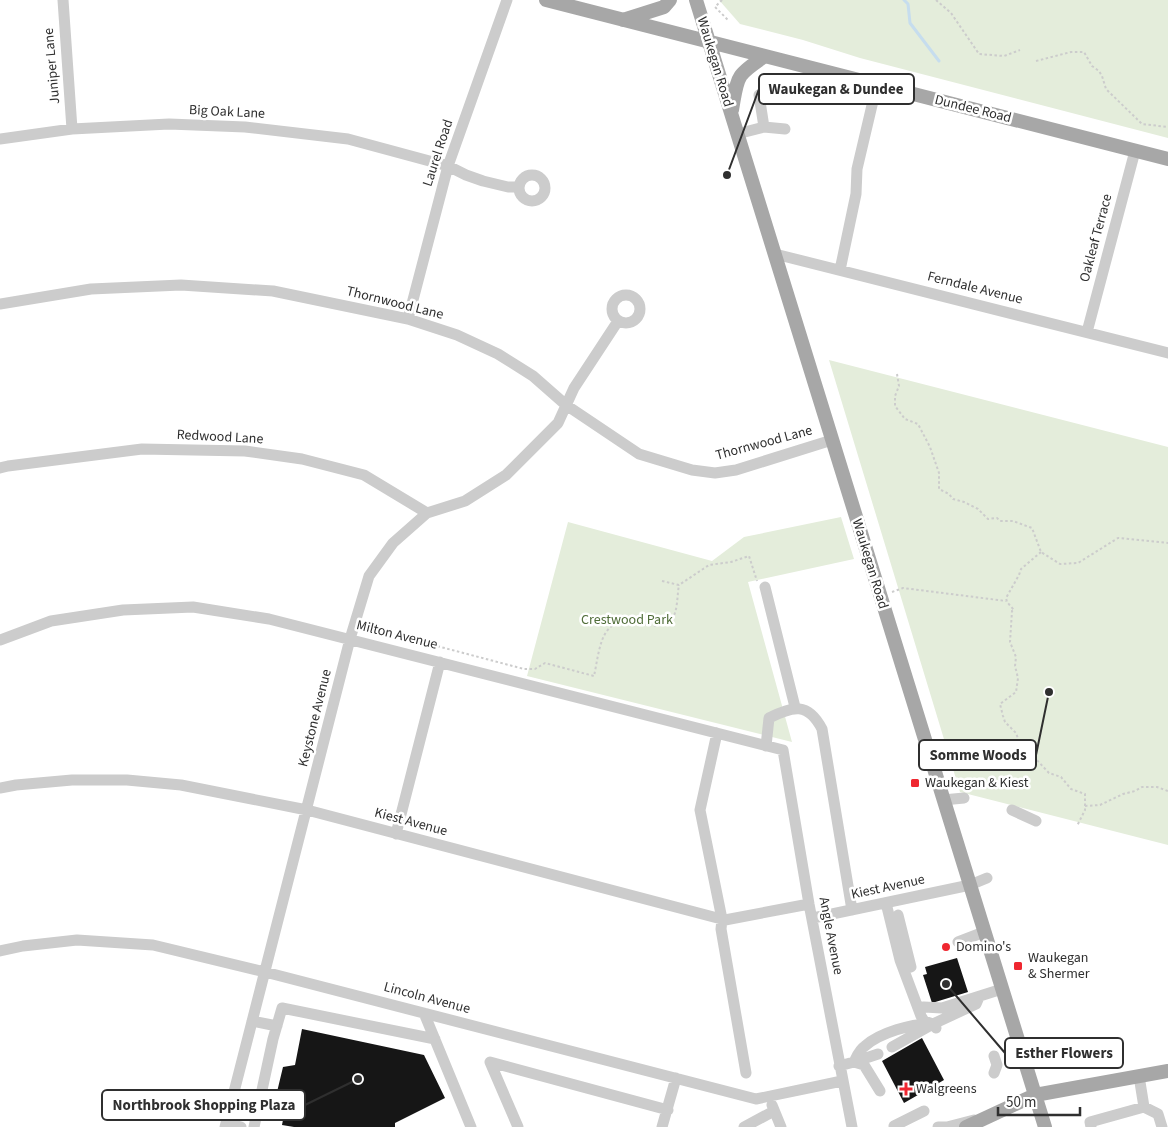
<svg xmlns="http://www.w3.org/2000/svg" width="1168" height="1127" font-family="'Source Sans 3',sans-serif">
	<rect width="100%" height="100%" fill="#fff"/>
	<path fill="#e4eddb" d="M719 0H1168V138L860 58 803 40 740 24Z
		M829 360 1168 447V845L960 792Z
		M841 517 854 559 748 582 792 742 527 676 568 522 712 561 744 537Z"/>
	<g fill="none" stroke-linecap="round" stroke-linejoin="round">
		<path stroke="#c6ddee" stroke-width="3" d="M904 0 908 4 910 23 939 61"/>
	</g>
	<path fill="#161616" d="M957 958 968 992 932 1003 923 975 927 974 925 967Z
		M302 1029 424 1055 445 1098 395 1123V1127H294L282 1125 288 1094 277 1092 283 1067 295 1065Z
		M922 1038 944 1080 904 1103 882 1061Z"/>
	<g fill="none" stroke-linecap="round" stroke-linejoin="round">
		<path stroke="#ccc" stroke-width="2" stroke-dasharray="2.5 2.5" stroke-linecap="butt" d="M722 0 715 7 728 20
			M936 0 951 13 979 54 1004 56 1020 50
			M1036 61 1071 52H1084L1092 66 1099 71 1102 76 1106 89 1142 124 1168 127
			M897 374 899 386 895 396V406L905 419 918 424 930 447 939 473V489L949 494 953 499 964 502 978 509 988 519 997 518 1000 521H1013L1032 528 1041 552 1060 564 1078 563 1118 538 1168 543
			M1041 552 1021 569 1019 575 1006 598 1007 602 1014 610 1012 611 1010 642 1016 657 1015 666 1018 678 1016 692 1000 704 1003 716 1005 722 1016 733 1022 750 1025 754 1034 757 1049 773 1061 777 1071 789 1085 794V810L1077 826
			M662 581 679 585 709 565 731 562 749 556 757 581
			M892 592 903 588 1006 601
			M365 627 524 669H535L545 663 594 676C597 663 599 641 607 631 623 608 658 638 672 619 678 611 677 595 679 585
			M1085 806 1100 805 1123 794 1135 791 1142 787H1157L1168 791"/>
		<path stroke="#ccc" stroke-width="11" d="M63 0 72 129
			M764 127 759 95 800 98 811 68
			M737 134 764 127 785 129
			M0 139 72 129 169 124 245 127 348 139 448 166 466 175 483 181 508 187H519
			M519 188a13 13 0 1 1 26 0a13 13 0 1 1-26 0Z
			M775 254 1168 353
			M840 270 856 194 857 169 877 84
			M612 309a14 14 0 1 1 28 0a14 14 0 1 1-28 0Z
			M0 304 91 289 181 285 273 291 408 319 457 335 498 354 533 376 566 405 639 454 692 470 715 473 736 470 832 440
			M408 319 448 166 507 0
			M1087 332 1135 151
			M0 468 8 466 142 449 245 451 302 459 364 475 427 513
			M765 587 795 707
			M0 640 51 621 123 610 193 607 269 619 783 750 809 904 852 1127
			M717 733 700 810 722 919 721 929 746 1073
			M766 746 769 718C793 706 808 702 822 729L852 910
			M0 788 16 785 72 780H127L181 785 307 810 725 920 809 904
			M943 800 964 798
			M1012 810 1036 821
			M396 834 440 662
			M886 903 900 960 921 1016 924 1021 933 1024 936 1028
			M898 915 911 967
			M813 918 970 885 987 878
			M958 942 984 932
			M0 951 23 946 77 940 153 945 265 972 756 1099 842 1081
			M918 1008 924 1007 942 1008 1002 989
			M424 1013 471 1127
			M252 1021 277 1026
			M892 1047 933 1024 976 1004 979 997
			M854 1062 864 1065 880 1091
			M854 1062 878 1054
			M839 1066 854 1062C857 1056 859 1050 865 1046 879 1033 913 1023 931 1024
			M994 1073 997 1065 994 1056
			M772 1105 781 1127
			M1144 1107 1158 1114 1162 1127
			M226 1123 241 1127
			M894 1126 924 1111
			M225 1127 350 639 369 576 393 543 427 513 465 501 506 475 558 423 574 388 618 321
			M254 1127 273 1039 282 1008 435 1039
			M518 1127 490 1062 668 1110
			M662 1127 676 1078
			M744 1127 774 1111
			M938 1127H947L974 1120
			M1091 1127 1090 1122 1144 1107 1139 1076"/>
		<path stroke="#a7a7a7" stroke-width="14" d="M546 0 1168 159
			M696 0 1045 1127
			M623 20 664 7 670 0
			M732 110C738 76 735 76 765 56
			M966 1127 1035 1095 1168 1071"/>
	</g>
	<g fill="#ef2730" stroke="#fff" stroke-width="2">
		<rect x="910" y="778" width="10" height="10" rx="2.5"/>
		<circle cx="946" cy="947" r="5"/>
		<rect x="1013" y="961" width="10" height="10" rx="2.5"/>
		<path d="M903.5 1081.5h5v5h5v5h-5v5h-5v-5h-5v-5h5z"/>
	</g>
	<g text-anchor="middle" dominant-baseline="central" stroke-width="5" stroke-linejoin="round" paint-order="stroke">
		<g font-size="14" fill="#2f2f2f" stroke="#fff">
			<text transform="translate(715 62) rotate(73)">Waukegan Road</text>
			<text transform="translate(52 66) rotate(-95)">Juniper Lane</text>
			<text transform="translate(973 109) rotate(14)">Dundee Road</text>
			<text transform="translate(227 112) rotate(3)">Big Oak Lane</text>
			<text transform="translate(438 153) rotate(-72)">Laurel Road</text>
			<text transform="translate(1096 238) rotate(-75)">Oakleaf Terrace</text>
			<text transform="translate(975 288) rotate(14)">Ferndale Avenue</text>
			<text transform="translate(395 303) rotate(14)">Thornwood Lane</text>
			<text transform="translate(220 437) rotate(3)">Redwood Lane</text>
			<text transform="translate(764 443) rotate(-15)">Thornwood Lane</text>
			<text transform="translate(870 564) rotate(73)">Waukegan Road</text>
			<text transform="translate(397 635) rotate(14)">Milton Avenue</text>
			<text transform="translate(315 718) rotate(-76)">Keystone Avenue</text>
			<text transform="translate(411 822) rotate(15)">Kiest Avenue</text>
			<text transform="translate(888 887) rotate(-12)">Kiest Avenue</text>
			<text transform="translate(831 936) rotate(79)">Angle Avenue</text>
			<text transform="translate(427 998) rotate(15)">Lincoln Avenue</text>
		</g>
		<g font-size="14" fill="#506d39" stroke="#fff">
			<text x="627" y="620">Crestwood Park</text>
		</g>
		<g font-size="14" fill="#2f2f2f" stroke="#fff" text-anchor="start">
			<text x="925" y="783">Waukegan &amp; Kiest</text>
			<text x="956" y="947">Domino's</text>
			<text x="1028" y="958">Waukegan<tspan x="1028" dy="16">&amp; Shermer</tspan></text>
			<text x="916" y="1089">Walgreens</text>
		</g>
	</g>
	<path fill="none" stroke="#2f2f2f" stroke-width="2" d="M727 175L759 89M1049 692L1036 755M946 984L1005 1053M358 1079L305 1105"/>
	<g fill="#2f2f2f" stroke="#fff" stroke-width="2">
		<circle cx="727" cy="175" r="5"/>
		<circle cx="1049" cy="692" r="5"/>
		<circle cx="946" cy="984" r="5"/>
		<circle cx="358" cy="1079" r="5"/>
	</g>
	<g fill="#fff" stroke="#2f2f2f" stroke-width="2">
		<rect x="759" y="74" width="155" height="30" rx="5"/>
		<rect x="919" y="740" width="117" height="30" rx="5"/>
		<rect x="1005" y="1038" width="118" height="30" rx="5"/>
		<rect x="102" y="1090" width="203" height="30" rx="5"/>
	</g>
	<g font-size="15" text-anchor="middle" font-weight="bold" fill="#2f2f2f">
		<text x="836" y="94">Waukegan &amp; Dundee</text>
		<text x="978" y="760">Somme Woods</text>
		<text x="1064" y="1058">Esther Flowers</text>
		<text x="204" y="1110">Northbrook Shopping Plaza</text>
	</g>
	<path d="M998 1107v8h82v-8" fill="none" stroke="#2f2f2f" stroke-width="2.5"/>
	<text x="1006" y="1107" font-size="15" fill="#2f2f2f" stroke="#ffffff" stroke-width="4" paint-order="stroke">50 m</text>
</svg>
